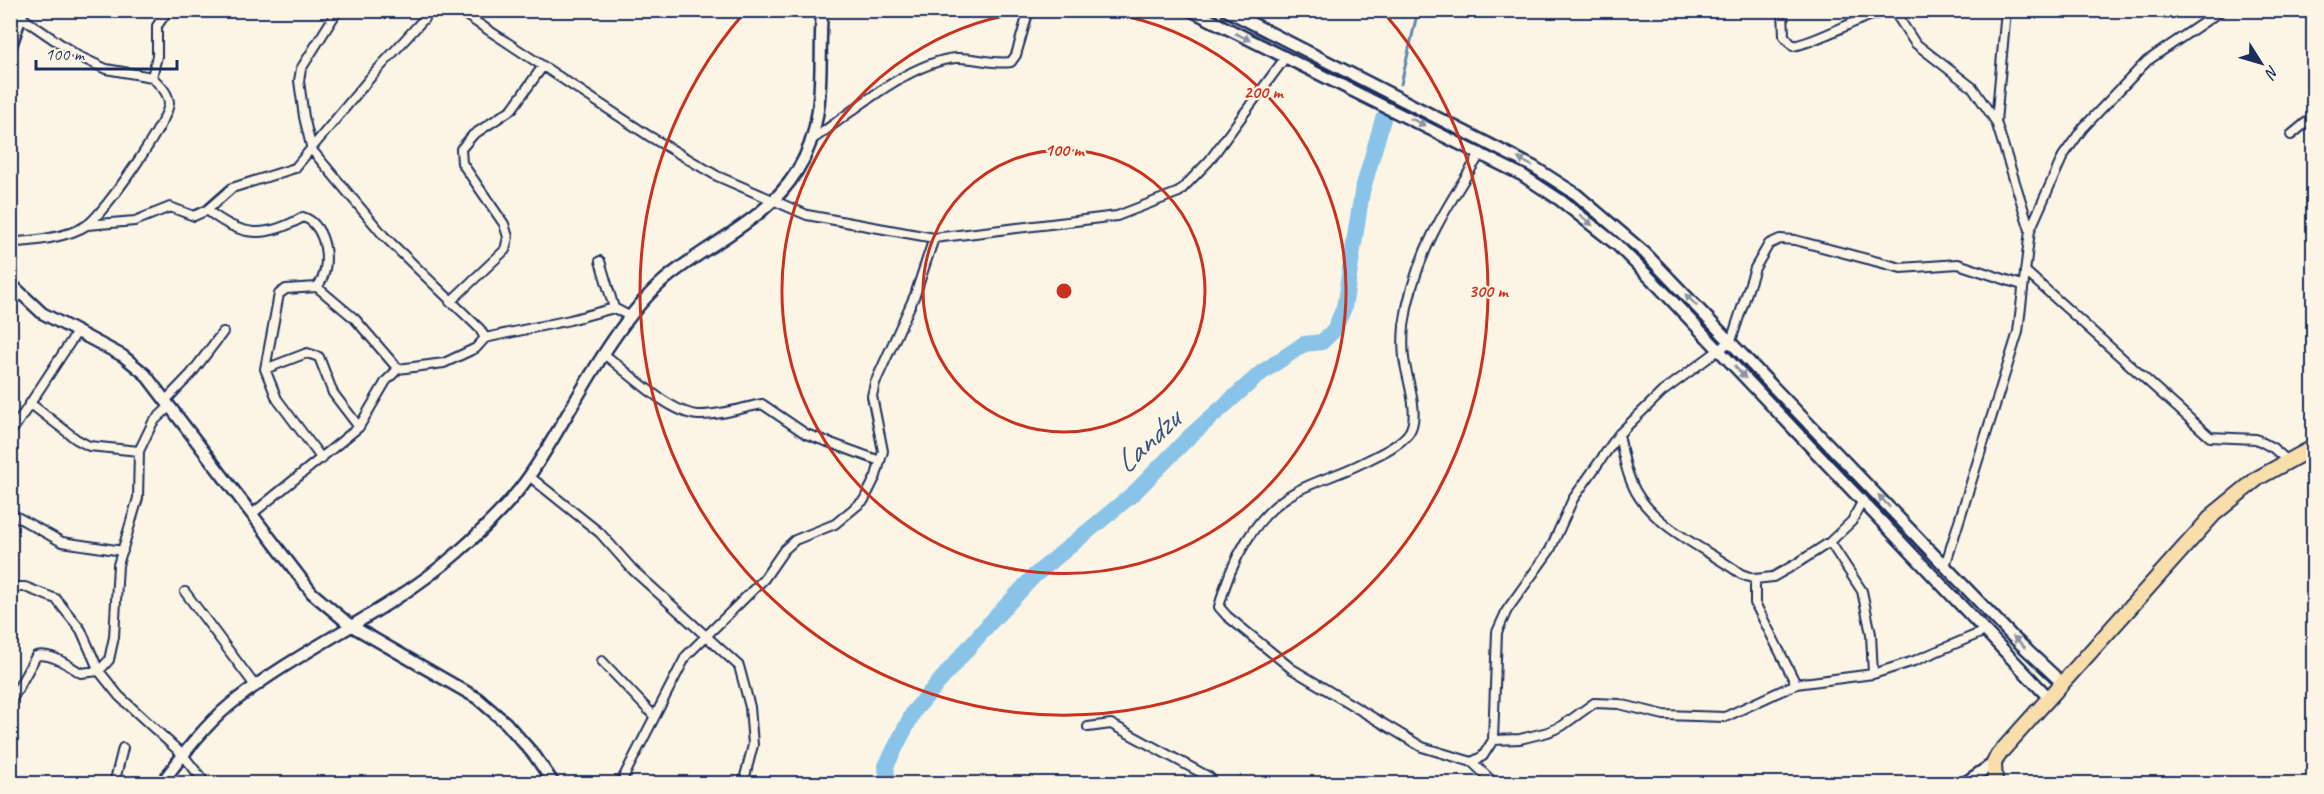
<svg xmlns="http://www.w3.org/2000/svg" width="2324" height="794" font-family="Caveat,sans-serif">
	<rect width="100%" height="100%" fill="#fcf5e5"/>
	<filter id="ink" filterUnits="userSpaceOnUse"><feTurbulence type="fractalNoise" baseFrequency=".0167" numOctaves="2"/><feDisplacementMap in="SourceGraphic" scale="12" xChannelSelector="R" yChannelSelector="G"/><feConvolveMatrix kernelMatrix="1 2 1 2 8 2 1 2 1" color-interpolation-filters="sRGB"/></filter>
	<g filter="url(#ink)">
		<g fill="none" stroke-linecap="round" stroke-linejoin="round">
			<path stroke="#5d88b1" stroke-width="3" d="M1401 84 1418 10"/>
			<path stroke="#89c3e8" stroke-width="16" d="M888 784 886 766 914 711 989 624 1035 575 1134 493 1189 437 1261 373 1304 344 1322 342 1334 330 1344 308 1362 192 1383 119"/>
			<defs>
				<path id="street" d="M338 10 301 69 299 81 304 117 312 150 384 236 480 329 485 338
					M458 10 649 136 717 176 807 215 934 238 1117 216 1179 192 1209 161 1285 58
					M1783 10 1784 36 1793 46C1823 41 1868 10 1894 11L1915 43 1973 88 1996 122 2030 230
					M21 17 78 56 106 69 152 77
					M1996 122 2006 10
					M2291 135 2314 116
					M813 139C851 113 909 62 956 58 974 57 993 65 1011 62L1016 55 1029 10
					M1481 153C1446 207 1412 260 1404 326 1403 336 1403 348 1404 358 1406 377 1422 417 1408 434 1397 447 1378 455 1362 463 1341 474 1317 480 1295 492 1255 514 1230 563 1219 607L1227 616 1292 669 1422 747 1472 762 1495 784
					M207 210C241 237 265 239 303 217 327 224 333 269 317 287
					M87 225 135 221 170 207 194 216 207 210 232 188 295 168 370 78 432 10
					M10 242C32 242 69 237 87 225 103 215 169 121 169 103 168 91 159 85 152 77L157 56V26L168 10
					M600 261 614 308 631 317
					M2025 271 2210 437 2256 439 2273 448 2288 461
					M450 302 505 250 508 237 504 224 462 163 461 149 473 135 512 109 543 66
					M605 355C628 372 669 413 698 415 718 416 742 408 762 404L806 434 880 461
					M265 369 307 353 319 357 333 393 359 427
					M166 400 191 374 223 332
					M31 404 76 439 89 446 139 451
					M10 434 77 332
					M1619 434C1623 454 1626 474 1636 492 1657 529 1707 549 1741 574L1755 579 1773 577 1796 564 1830 542 1852 521 1862 502
					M322 459 277 399 265 369 279 294 286 289 317 287 355 319 398 369
					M529 476 600 533 633 570 739 666 750 707 753 745 743 784
					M10 513 62 542 123 551
					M252 514 359 427 386 381 398 369 444 363 476 348 485 338 570 320 614 308
					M1945 566 2018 332 2030 230 2063 156 2083 128 2147 61 2222 10
					M1755 579V603L1796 684
					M10 587H25L56 599 81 630 99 671 119 696 183 755 206 784
					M185 592 256 687
					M602 661 654 716
					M1873 674 1914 661 1985 631
					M10 703 36 656C51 652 69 666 81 673L99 671 109 660 114 637 118 565 138 498 139 451 153 422 170 406
					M1088 727 1111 724 1209 777 1215 784
					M1493 740 1520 739 1548 732 1562 726 1594 703 1619 704 1664 715 1725 717 1796 684 1873 674 1871 634 1862 591 1830 542
					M1472 762 1483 756 1493 740 1497 632 1507 610 1550 550 1573 499 1619 434 1662 392 1731 341 1755 268 1769 244 1780 239 1795 240 1901 268 1958 264 2022 285
					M114 784 123 748
					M620 784 686 656 764 579 784 550 795 540 835 524 864 500 876 476 883 451 872 396 875 383 915 295 934 238"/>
				<path id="secondary" d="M1190 10 1522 175 1560 200 1617 245 1660 288 2048 697
					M1226 10 1534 167 1576 194 1645 253 2012 636 2061 682
					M10 49 23 10
					M10 283 42 313 123 356 145 374 312 593 350 625 477 698 506 723 535 756 554 784
					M161 784C182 756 204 726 231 704 302 647 389 613 457 553 483 530 510 504 530 475 571 415 608 330 662 282 705 244 766 222 797 171 828 122 818 66 822 10
					M1963 784 1994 763"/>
				<path id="highway" d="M1995 784 1994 763 1998 755 2214 514 2258 478 2314 447"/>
			</defs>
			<use href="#street" stroke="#1b2f5e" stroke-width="12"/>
			<use href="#secondary" stroke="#1b2f5e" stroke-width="15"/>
			<use href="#highway" stroke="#1b2f5e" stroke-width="18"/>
			<use href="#street" stroke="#fcf5e5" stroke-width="8"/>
			<use href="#secondary" stroke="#fcf5e5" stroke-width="10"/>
			<use href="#highway" stroke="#f8deab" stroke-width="14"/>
		</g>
		<defs><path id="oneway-solid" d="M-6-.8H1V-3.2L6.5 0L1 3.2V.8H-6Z" transform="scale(1.5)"/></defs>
		<g fill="#8c92a2">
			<use href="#oneway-solid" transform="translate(1243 37) rotate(26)"/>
			<use href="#oneway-solid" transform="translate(1418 122) rotate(26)"/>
			<use href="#oneway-solid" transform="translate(1525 162) rotate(-152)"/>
			<use href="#oneway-solid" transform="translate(1586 220) rotate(39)"/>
			<use href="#oneway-solid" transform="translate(1691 300) rotate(-134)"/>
			<use href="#oneway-solid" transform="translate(1740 372) rotate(47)"/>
			<use href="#oneway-solid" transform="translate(1884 501) rotate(-133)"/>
			<use href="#oneway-solid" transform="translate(2019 642) rotate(-137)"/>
		</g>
	</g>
	<g fill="none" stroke="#c8321e" stroke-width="3">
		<circle cx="1064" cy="291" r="141"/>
		<path d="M1093 11A282 282 0 1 1 1035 11"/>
		<path d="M1384 13A424 424 0 1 1 744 13"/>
	</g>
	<g text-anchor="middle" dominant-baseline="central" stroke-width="4.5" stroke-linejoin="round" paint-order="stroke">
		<g font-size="32" font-style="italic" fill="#365480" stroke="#fcf5e5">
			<text transform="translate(1147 441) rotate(-43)">Landzu</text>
		</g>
	</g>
	<circle cx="1064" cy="291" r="9" fill="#c8321e" stroke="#fcf5e5" stroke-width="3"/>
	<g font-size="18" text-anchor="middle" font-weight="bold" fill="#c8321e" stroke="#fcf5e5" stroke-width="4.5" stroke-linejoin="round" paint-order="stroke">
		<text x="1263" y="98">200 m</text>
		<text x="1064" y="156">100 m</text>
		<text x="1488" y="297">300 m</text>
	</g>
	<rect width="2324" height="794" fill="none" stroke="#fcf5e5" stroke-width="36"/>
	<rect x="18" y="18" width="2288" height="758" fill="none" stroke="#1b2f5e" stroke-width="2" filter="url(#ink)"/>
	<g transform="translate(2261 63) rotate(127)" stroke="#fcf5e5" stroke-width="4.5" paint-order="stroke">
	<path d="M0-4.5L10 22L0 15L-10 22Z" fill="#1b2f5e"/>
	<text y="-9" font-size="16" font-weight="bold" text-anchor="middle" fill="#1b2f5e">N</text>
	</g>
	<path d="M36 60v9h141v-9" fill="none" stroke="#1b2f5e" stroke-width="3"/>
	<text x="45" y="60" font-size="18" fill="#1b2f5e" stroke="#fcf5e5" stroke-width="4.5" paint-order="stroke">100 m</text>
</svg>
